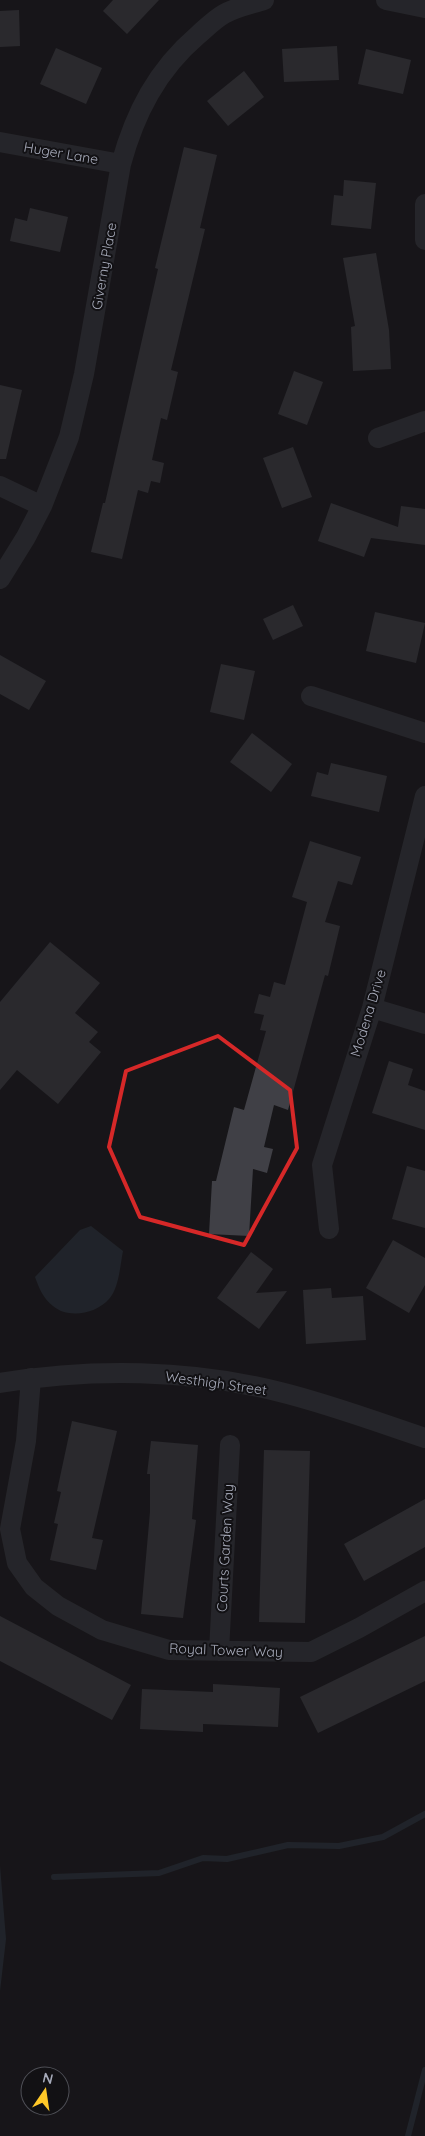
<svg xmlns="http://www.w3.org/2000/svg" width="425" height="2136" font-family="Quicksand,sans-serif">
	<rect width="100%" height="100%" fill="#171619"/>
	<path fill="#2b343e" d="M91 1226 123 1251C120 1266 119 1288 109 1299 96 1314 68 1319 53 1306 43 1298 39 1288 35 1277L80 1230Z
		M0 1866 6 1939 0 1991Z"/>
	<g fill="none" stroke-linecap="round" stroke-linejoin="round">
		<path stroke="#2b343e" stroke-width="6" d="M54 1877 159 1873 203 1858 227 1859 288 1845 339 1846 383 1837 425 1814
			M408 2136 425 2070"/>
	</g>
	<path fill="#404046" d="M113 0H159L127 34 103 11Z
		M19 10 20 46 0 47V11Z
		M337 46 339 80 284 82 282 49Z
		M56 48 102 68 86 104 40 84Z
		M366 49 411 60 403 94 358 84Z
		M244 71 264 97 228 126 207 101Z
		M184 147 217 155 200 228 205 229 171 370 178 372 167 420 161 418 152 460 164 463 160 483 151 481 148 493 138 490 122 559 91 552 103 503H105L158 269 155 268Z
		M344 180 376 183 371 229 331 225 334 195 343 196Z
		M30 208 68 217 60 252 10 241 15 218 27 221Z
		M376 253 389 330 391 369 353 371 351 327 355 326 343 258Z
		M294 371 323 382 307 425 278 414Z
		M0 385 22 390 6 459H0Z
		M293 447 312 497 282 508 263 458Z
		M331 503 398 527 401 506 425 509V545L371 538 364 557 318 541Z
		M293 605 303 626 273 640 263 619Z
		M375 612 425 623 416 663 366 651Z
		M0 655 46 681 29 710 0 694Z
		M221 664 255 671 244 720 210 712Z
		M252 733 292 764 271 792 230 762Z
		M331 763 387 776 379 812 311 796 317 772 328 775Z
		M310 841 361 857 352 885 338 881 325 922 340 926 328 976 325 975 288 1110 274 1105 264 1147 273 1149 267 1173 253 1169 249 1236 209 1234 212 1181H216L234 1107 244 1110 266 1031 260 1030 264 1015 254 1013 259 994 270 997 274 982 285 985 307 902 292 897Z
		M50 942 100 983 75 1013 98 1032 89 1042 101 1052 58 1104 17 1070 0 1090V1002Z
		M389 1061 413 1069 408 1085 425 1091V1130L372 1113Z
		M407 1166 425 1171V1228L392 1219Z
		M393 1240 425 1258V1285L409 1313 366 1288Z
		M251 1252 273 1269 256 1293 287 1291 259 1329 217 1298Z
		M331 1288 332 1298 363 1296 366 1340 306 1344 303 1290Z
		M72 1421 117 1431 92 1538 103 1540 96 1570 50 1560 58 1524 54 1523 61 1492 57 1491Z
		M151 1441 198 1445 192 1519 196 1520 183 1618 141 1614 150 1512V1474H147Z
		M264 1450 310 1451 305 1623 259 1622Z
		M425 1499V1547L364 1581 344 1544Z
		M0 1616 131 1685 112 1720 0 1661Z
		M425 1636V1681L318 1733 300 1697Z
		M213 1684 280 1688 278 1727 203 1724V1732L140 1729 142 1689 213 1692Z"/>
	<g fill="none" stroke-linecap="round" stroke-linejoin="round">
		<path stroke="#37383e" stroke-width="20" d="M386 0 425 8
			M0 142 121 164
			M425 204V240
			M378 438 425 421
			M0 486 42 506
			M0 579 26 537 42 506 69 437 84 374 121 164C135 113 157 70 198 35 206 28 215 19 224 14 236 7 252 4 264 0
			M311 696 425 733
			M372 1008 425 1024
			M329 1229 322 1165 372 1008 425 796
			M31 1378 26 1441 10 1529 17 1563 34 1587 58 1606 102 1630 169 1650 311 1652 359 1628 425 1591
			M0 1383C91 1368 190 1369 280 1392 329 1404 377 1422 425 1438
			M219 1651 230 1445"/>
	</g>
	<path d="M0 0H425V2136H0ZM218 1036 290 1090 297 1148 244 1245 140 1217 109 1147 126 1071Z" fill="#171619" fill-opacity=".55" fill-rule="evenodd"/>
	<path fill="none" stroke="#d62828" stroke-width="4" stroke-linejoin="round" d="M218 1036 290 1090 297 1148 244 1245 140 1217 109 1147 126 1071Z"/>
	<g text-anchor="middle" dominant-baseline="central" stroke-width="4" stroke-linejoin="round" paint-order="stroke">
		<g font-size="14" fill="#a7abba" stroke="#121114">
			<text transform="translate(61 153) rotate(10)">Huger Lane</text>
			<text transform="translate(104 266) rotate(-80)">Giverny Place</text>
			<text transform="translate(368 1013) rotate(-73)">Modena Drive</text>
			<text transform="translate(216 1383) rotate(8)">Westhigh Street</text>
			<text transform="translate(225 1548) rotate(-87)">Courts Garden Way</text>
			<text transform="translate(226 1650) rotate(2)">Royal Tower Way</text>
		</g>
	</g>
	<g transform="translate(45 2091) rotate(13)"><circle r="24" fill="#121114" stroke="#4e4f56"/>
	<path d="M0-4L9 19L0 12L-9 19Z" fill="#ffc828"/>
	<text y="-8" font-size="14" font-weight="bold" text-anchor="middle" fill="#a7abba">N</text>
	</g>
</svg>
